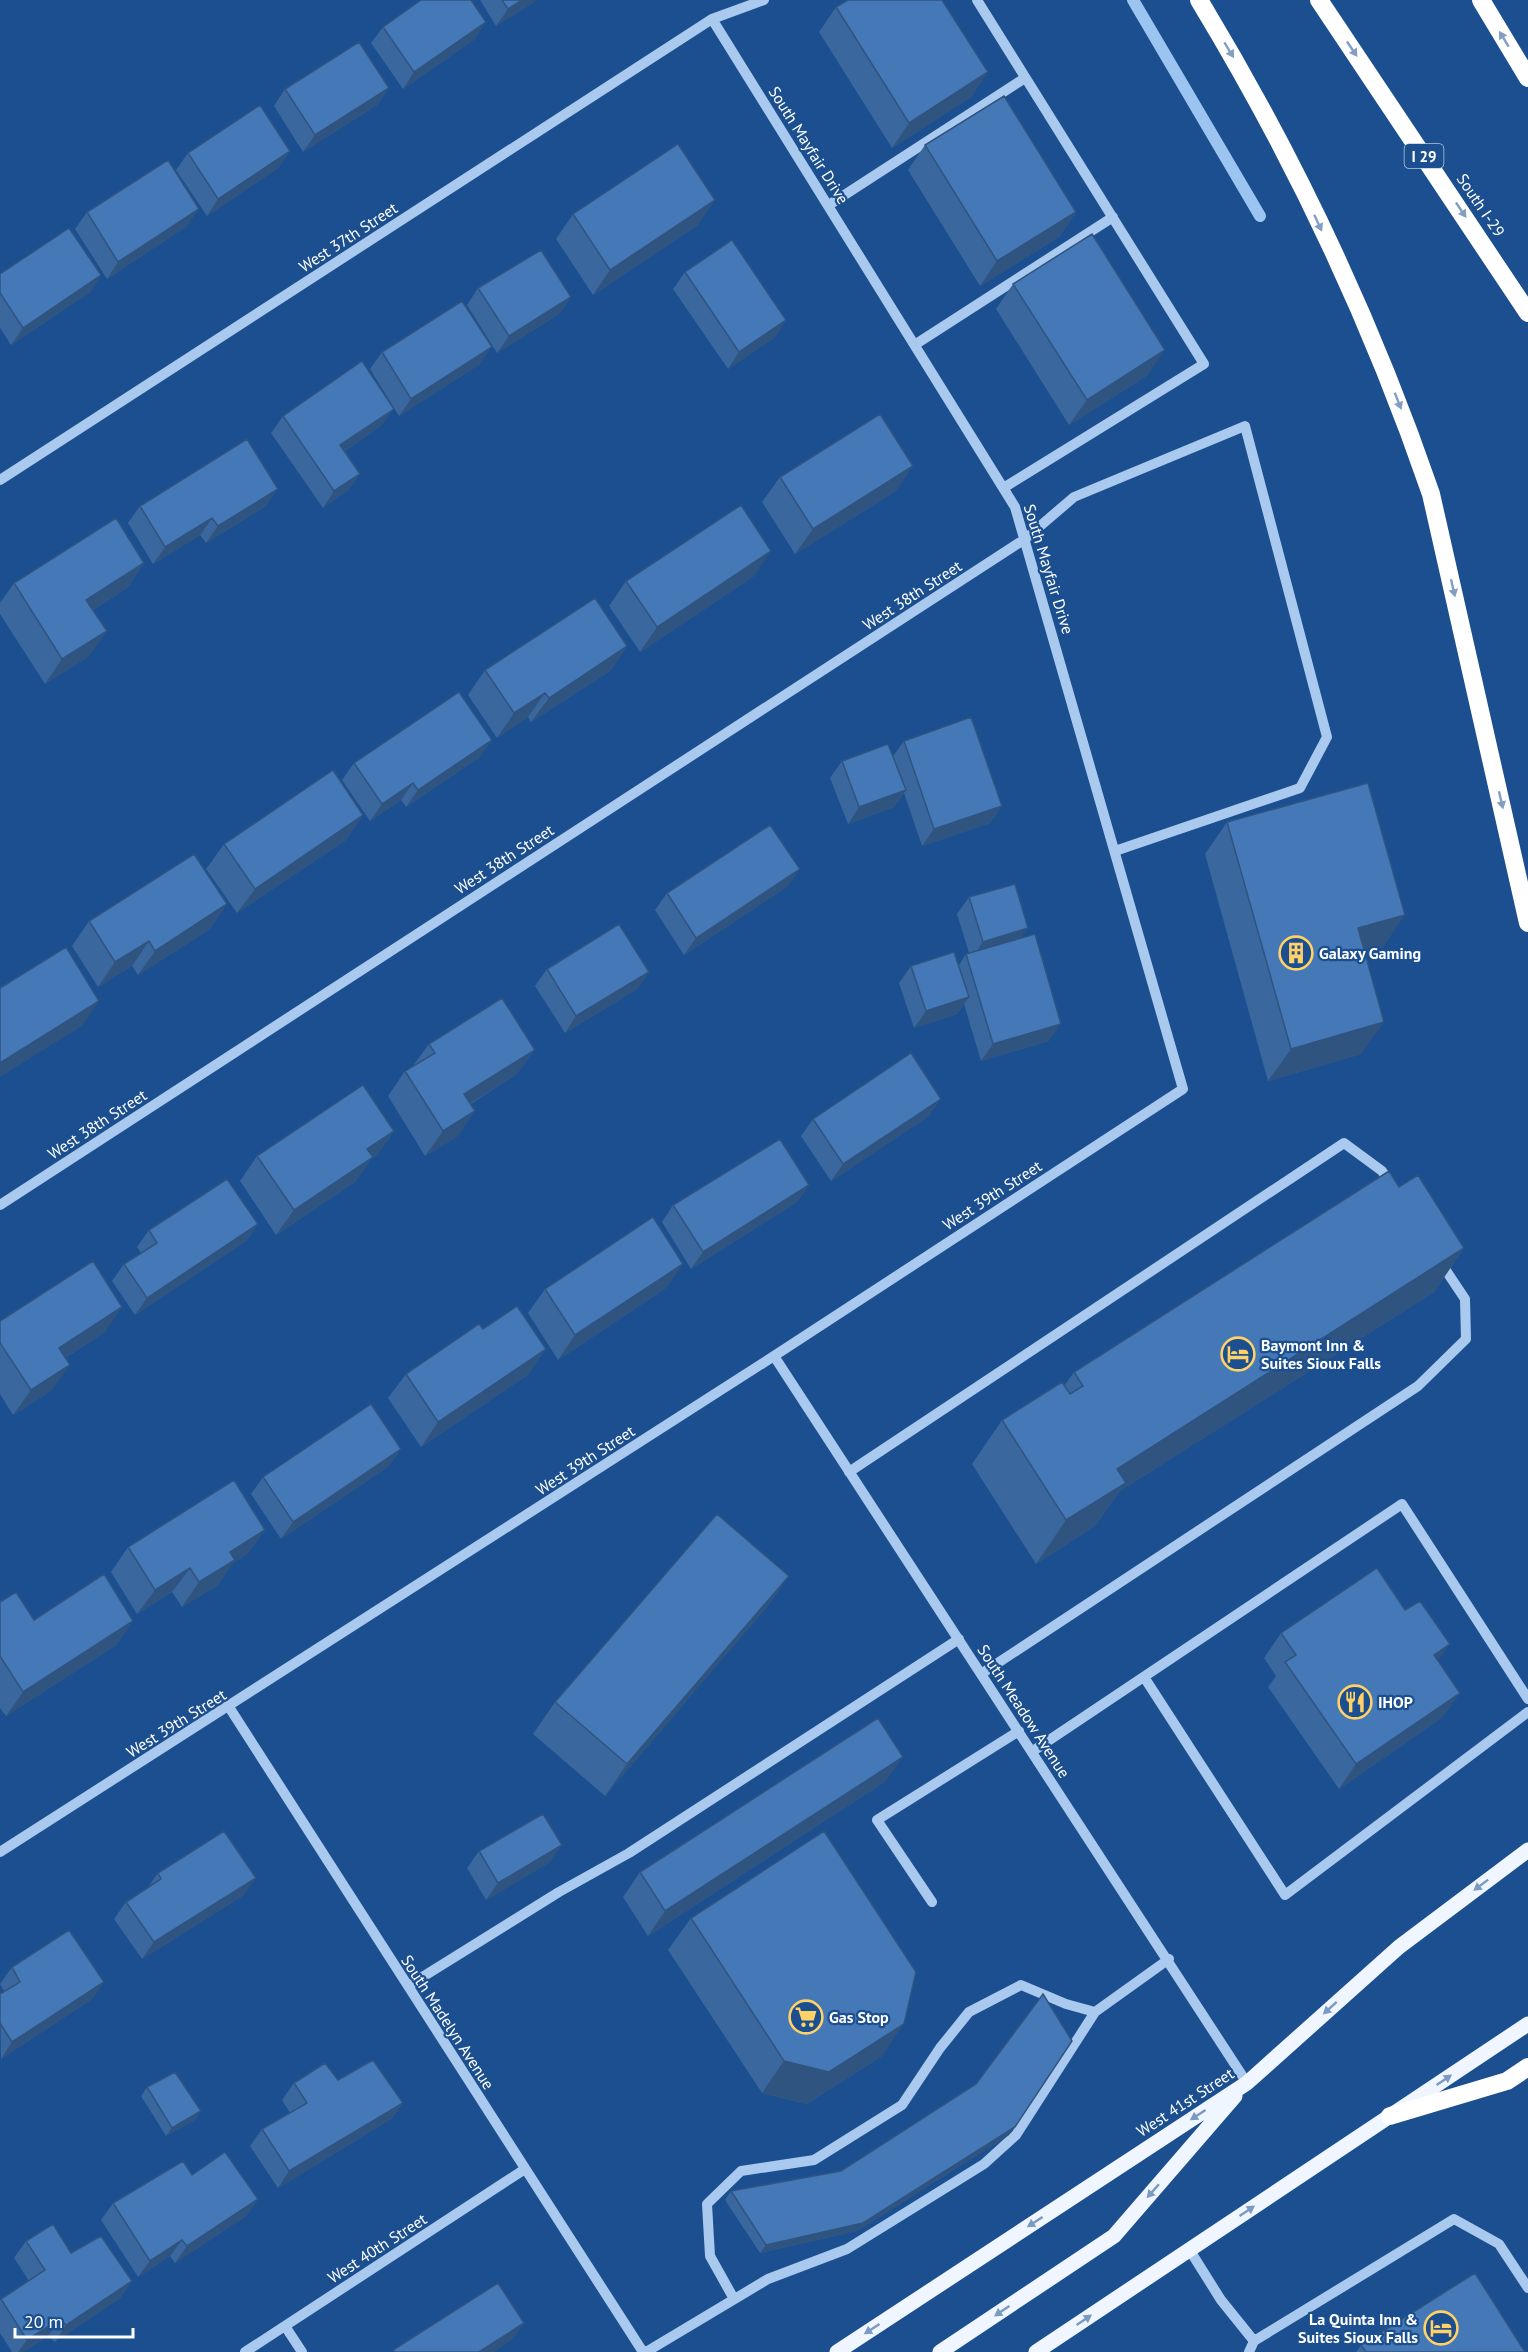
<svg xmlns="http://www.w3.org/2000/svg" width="1528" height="2352" font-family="'PT Sans',sans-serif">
	<rect width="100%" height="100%" fill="#1b4f8f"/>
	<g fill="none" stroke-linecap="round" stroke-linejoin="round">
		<path stroke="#9cc4f0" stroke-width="12" d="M1133 0 1260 216"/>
		<path stroke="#a9c9ee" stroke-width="10" d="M977 0 1204 364 1005 487
			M829 205 1025 78
			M916 344 1113 217
			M0 480 712 19 764 0
			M0 1205 1025 539 1074 497 1245 426 1327 737 1300 788 1115 851
			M774 1356 1247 2083
			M849 1472 1344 1143 1382 1171 1392 1186
			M981 1674 1418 1386 1466 1339 1465 1299 1439 1260
			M1144 1677 1285 1895 1528 1712
			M229 1707 643 2352
			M1033 1751 1402 1504 1528 1699
			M0 1852 774 1356 1183 1089 1015 507 712 19
			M932 1902 877 1820 1019 1731
			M408 1986 559 1892 629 1853 959 1639
			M1189 2249 1221 2300 1254 2341 1454 2219 1499 2244 1528 2288
			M734 2299 710 2256 707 2204 741 2171 814 2160 902 2105 940 2048 969 2012 1021 1985 1066 2004 1095 2012 1169 1959
			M285 2326 302 2352
			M245 2352 525 2169
			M646 2352 768 2279 847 2249 984 2164 1016 2135 1095 2012
			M1249 2352 1254 2341"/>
		<path stroke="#f0f6ff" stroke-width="15" d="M837 2352 1247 2083 1399 1947 1528 1850
			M940 2352 1114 2236 1235 2096
			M1036 2352 1528 2024"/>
		<path stroke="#fff" stroke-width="18" d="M1199 0C1293 155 1372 322 1431 494L1528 923
			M1319 0 1528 313
			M1481 0 1528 78
			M1390 2116 1507 2081 1528 2067"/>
	</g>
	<path fill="#3a679d" d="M480 0H537L496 26Z
		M836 7 988 72 971 97 892 148 819 32Z
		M383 27 475 39 403 89 371 43Z
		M389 88 377 105 303 152 274 106 285 89Z
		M925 145 1076 212 1059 237 980 286 908 170Z
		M290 151 278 168 207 216 176 170 188 153Z
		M87 212 187 226 107 279 75 229Z
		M573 214 698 225 593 295 556 239Z
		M685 272 786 320 775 337 728 369 673 289Z
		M0 274 101 275 90 292 11 345 0 328Z
		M1013 284 1148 375 1069 425 996 309Z
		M478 288 571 297 559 314 497 353 467 305Z
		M382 352 480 364 399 416 370 369Z
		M283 416 382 425 345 451 360 474 348 490 323 508 271 433Z
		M780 477 896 491 795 554 762 502Z
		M140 506H266L206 543 200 535 153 564 128 523Z
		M144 563 127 588 93 610 89 656 45 684 0 614V603L14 583Z
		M754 576 640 652 609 606 626 581Z
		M627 646 610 671 531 722 528 717 497 738 468 695 485 670Z
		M904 741 1002 806 990 823 922 846 904 793 894 807 848 824 830 778 842 761 893 756Z
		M480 757 406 807 401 800 370 821 342 780 354 763Z
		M363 815 346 840 237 913 206 869 224 844Z
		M1227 822 1383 947 1364 952 1361 1054 1268 1081 1205 854Z
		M788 886 684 955 655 910 667 893Z
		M969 897 1021 938 1049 1041 981 1061 964 1004 957 1014 914 1028 899 983 911 966 959 965 966 954 969 953 957 914Z
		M227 904 210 929 138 975 132 966 98 987 72 946 89 921Z
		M547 969 649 972 637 989 565 1033 535 986Z
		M429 1044 517 1074 471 1104 458 1136 425 1156 388 1096 405 1071 412 1067Z
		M929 1116 831 1181 801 1136 813 1119Z
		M394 1131 377 1155 371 1159 355 1182 276 1235 240 1181 257 1156Z
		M809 1185 797 1202 691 1269 662 1222 673 1205Z
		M1399 1187 1464 1248 1434 1292 1120 1491 1095 1526 1036 1564 972 1464 1002 1420 1064 1386 1074 1372Z
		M258 1224 246 1241 135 1315 112 1281 124 1264 141 1253 137 1247 149 1230Z
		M666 1288 558 1360 528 1313 545 1289Z
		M0 1321 105 1332 65 1358 52 1390 13 1415 0 1394Z
		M483 1329 529 1374 421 1447 388 1398 406 1374Z
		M401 1449 389 1466 281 1539 251 1494 263 1477Z
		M265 1530 247 1554 232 1564 218 1585 182 1607 172 1592 137 1614 111 1572 128 1547Z
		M789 1576 766 1608 605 1796 533 1734 555 1702Z
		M0 1602 34 1620 133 1621 116 1645 6 1716 0 1708Z
		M1405 1610 1438 1661 1443 1717 1339 1789 1268 1687 1276 1676 1264 1658 1281 1633Z
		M886 1781 648 1936 623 1897 640 1872Z
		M479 1851 550 1862 486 1900 467 1868Z
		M158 1873 244 1895 142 1959 114 1919 126 1902 148 1887Z
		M691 1918 882 2056 807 2104 762 2093 668 1950Z
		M12 1967 104 1982 92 1999 1 2059 0 1994 4 1991 0 1984Z
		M338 2080 403 2103 391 2119 278 2188 250 2146 262 2129 290 2113 282 2100 294 2083Z
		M147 2087 201 2111 195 2120 166 2136 141 2096Z
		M1009 2135 857 2231 760 2253 725 2200 731 2191 841 2171Z
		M192 2175 258 2199 246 2216 175 2263 170 2256 138 2277 101 2220 113 2203Z
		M26 2241 71 2253 132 2281 120 2298 55 2342 48 2336 23 2352H12L0 2333V2300L29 2281 14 2258Z
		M1361 2345 1525 2352H1356Z"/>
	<path fill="#305480" d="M522 0H537L496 26 508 9Z
		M486 22 475 39 403 89 414 72Z
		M988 72 971 97 892 148 909 123Z
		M389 88 377 105 303 152 315 135Z
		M290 151 278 168 207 216 218 199Z
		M715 200 698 225 593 295 610 270Z
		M199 209 187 226 107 279 118 262Z
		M1076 212 1059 237 980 286 997 261Z
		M101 275 90 292 11 345 23 328Z
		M571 297 559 314 497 353 509 336Z
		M786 320 775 337 728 369 739 352Z
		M492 347 480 364 399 416 411 399Z
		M1165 350 1148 375 1069 425 1087 400Z
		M394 409 382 425 329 462 340 445Z
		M913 466 896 491 795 554 813 529Z
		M360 474 348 490 323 508 334 491Z
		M278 489 266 506 206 543 218 526Z
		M212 518 200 535 153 564 165 547Z
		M771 551 754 576 640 652 657 627Z
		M144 563 127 588 69 625 86 600Z
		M107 631 89 656 45 684 62 659Z
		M627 646 610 671 531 722 549 698Z
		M545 693 528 717 497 738 514 713Z
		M492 740 480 757 406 807 418 790Z
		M413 783 401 800 370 821 382 804Z
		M906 790 894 807 848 824 859 807Z
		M1002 806 990 823 922 846 934 829Z
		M363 815 346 840 237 913 255 889Z
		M800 869 788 886 684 955 696 938Z
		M227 904 210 929 138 975 155 951Z
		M1405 915 1383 947 1335 960 1358 928Z
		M1028 928 1016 945 971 959 983 942Z
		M149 941 132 966 98 987 115 962Z
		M649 972 637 989 565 1033 576 1016Z
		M969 997 957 1014 914 1028 926 1011Z
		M99 1001 82 1026 0 1077V1063Z
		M1384 1022 1361 1054 1268 1081 1291 1049Z
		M1061 1024 1049 1041 981 1061 993 1044Z
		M535 1050 517 1074 447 1118 464 1094Z
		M941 1099 929 1116 831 1181 843 1164Z
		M475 1111 458 1136 425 1156 443 1131Z
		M394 1131 377 1155 371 1159 355 1182 276 1235 294 1210 367 1149Z
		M809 1185 797 1202 691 1269 703 1252Z
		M258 1224 246 1241 135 1315 147 1298Z
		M1464 1248 1434 1292 1120 1491 1095 1526 1036 1564 1066 1520 1117 1469Z
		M683 1264 666 1288 558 1360 575 1335Z
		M122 1307 105 1332 41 1373 59 1348Z
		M546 1349 529 1374 421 1447 438 1422Z
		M70 1365 52 1390 13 1415 31 1390Z
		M401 1449 389 1466 281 1539 293 1522Z
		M265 1530 247 1554 232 1564 218 1585 182 1607 199 1582 230 1552Z
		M190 1568 172 1592 137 1614 155 1590Z
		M789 1576 766 1608 605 1796 627 1764Z
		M133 1621 116 1645 6 1716 23 1692Z
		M1450 1644 1432 1669 1434 1655Z
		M1460 1693 1443 1717 1339 1789 1356 1764Z
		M903 1757 886 1781 648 1936 665 1911Z
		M562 1845 550 1862 486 1900 498 1883Z
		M256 1878 244 1895 142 1959 154 1942Z
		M104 1982 92 1999 1 2059 12 2042Z
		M904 2024 882 2056 807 2104 762 2093 784 2061Z
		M403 2103 391 2119 278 2188 289 2171Z
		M201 2111 195 2120 166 2136 172 2128Z
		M1015 2127 1009 2135 857 2231 760 2253 766 2245Z
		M258 2199 246 2216 175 2263 187 2246Z
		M182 2240 170 2256 138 2277 150 2261Z
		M132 2281 120 2298 55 2342 66 2325Z
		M60 2319 48 2336 23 2352H18L27 2340Z
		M524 2323 512 2340 494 2352H479Z"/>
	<path fill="#4478b7" stroke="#305480" stroke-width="1.5" d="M421 0H471L486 22 414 72 383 27Z
		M502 0H522L508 9Z
		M848 0H942L988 72 909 123 836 7Z
		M359 42 389 88 315 135 285 89Z
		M1004 96 1076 212 997 261 925 145Z
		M260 105 290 151 218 199 188 153Z
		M678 144 715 200 610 270 573 214Z
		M168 160 199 209 118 262 87 212Z
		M69 228 101 275 23 328 0 293V274Z
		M1092 234 1165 350 1087 400 1013 284Z
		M732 240 786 320 739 352 685 272Z
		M541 250 571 297 509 336 478 288Z
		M462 301 492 347 411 399 382 352Z
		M362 361 394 409 340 445 360 474 334 491 283 416Z
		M880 414 913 466 813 529 780 477Z
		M247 439 278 489 218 526 212 518 165 547 140 506Z
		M741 505 771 551 657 627 626 581Z
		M116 518 144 563 86 600 107 631 62 659 14 583Z
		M595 598 627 646 549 698 545 693 514 713 485 670Z
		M459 692 492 740 418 790 413 783 382 804 354 763Z
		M971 717 1002 806 934 829 904 741Z
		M888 744 906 790 859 807 842 761Z
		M333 770 363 815 255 889 224 844Z
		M1368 783 1405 915 1358 928 1384 1022 1291 1049 1227 822Z
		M770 825 800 869 696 938 667 893Z
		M194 854 227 904 155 951 149 941 115 962 89 921Z
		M1015 884 1028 928 983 942 969 897Z
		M619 924 649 972 576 1016 547 969Z
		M1035 934 1061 1024 993 1044 966 954Z
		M66 947 99 1001 0 1063V988Z
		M954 952 969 997 926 1011 911 966Z
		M502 998 535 1050 464 1094 475 1111 443 1131 405 1071 435 1053 429 1044Z
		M911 1053 941 1099 843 1164 813 1119Z
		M363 1085 394 1131 367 1149 373 1157 294 1210 257 1156Z
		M780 1139 809 1185 703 1252 673 1205Z
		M1389 1171 1399 1187 1418 1175 1464 1248 1117 1469 1126 1483 1066 1520 1002 1420 1062 1382 1070 1394 1083 1386 1074 1372Z
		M227 1179 258 1224 147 1298 124 1264 157 1243 149 1230Z
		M653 1217 683 1264 575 1335 545 1289Z
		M93 1261 122 1307 59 1348 70 1365 31 1390 0 1343V1321Z
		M517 1306 546 1349 438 1422 406 1374 479 1324 483 1329Z
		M371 1404 401 1449 293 1522 263 1477Z
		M234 1480 265 1530 230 1552 235 1560 199 1582 190 1568 155 1590 128 1547Z
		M717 1514 789 1576 627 1764 555 1702Z
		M1377 1568 1405 1610 1420 1601 1450 1644 1434 1655 1460 1693 1356 1764 1285 1662 1296 1655 1281 1633Z
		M104 1574 133 1621 23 1692 0 1656V1602L16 1592 34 1620Z
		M878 1718 903 1757 665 1911 640 1872Z
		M543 1814 562 1845 498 1883 479 1851Z
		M224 1831 256 1878 154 1942 126 1902 161 1879 158 1873Z
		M824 1831 916 1972 904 2024 829 2072 784 2061 691 1918Z
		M69 1930 104 1982 12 2042 0 2023V1994L20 1982 12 1967Z
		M1043 1994 1072 2041 1015 2127 863 2223 766 2245 731 2191 841 2171 976 2084Z
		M373 2060 403 2103 289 2171 262 2129 307 2103 294 2083 325 2063 338 2080Z
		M175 2072 201 2111 172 2128 147 2087Z
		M225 2152 258 2199 187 2246 182 2240 150 2261 113 2203 183 2161 192 2175Z
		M53 2224 71 2253 101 2236 132 2281 66 2325 60 2319 27 2340 1 2299 45 2270 26 2241Z
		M1475 2273 1525 2352H1366L1361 2345Z
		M498 2283 524 2323 479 2352H395L393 2350Z"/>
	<defs><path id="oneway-solid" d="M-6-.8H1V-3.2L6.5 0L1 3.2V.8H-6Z" transform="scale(1.5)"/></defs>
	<g fill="#829ec1">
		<use href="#oneway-solid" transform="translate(1504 39) rotate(-121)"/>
		<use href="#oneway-solid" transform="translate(1352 49) rotate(56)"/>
		<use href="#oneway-solid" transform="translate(1229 50) rotate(59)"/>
		<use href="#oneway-solid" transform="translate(1461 210) rotate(56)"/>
		<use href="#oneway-solid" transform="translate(1318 223) rotate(65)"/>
		<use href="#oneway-solid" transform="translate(1398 401) rotate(69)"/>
		<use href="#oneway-solid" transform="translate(1453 588) rotate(77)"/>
		<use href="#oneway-solid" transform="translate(1501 800) rotate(77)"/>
	</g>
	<g fill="#7b9ac1">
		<use href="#oneway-solid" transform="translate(1481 1885) rotate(143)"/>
		<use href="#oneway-solid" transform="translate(1330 2008) rotate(138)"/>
		<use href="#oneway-solid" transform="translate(1444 2080) rotate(-34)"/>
		<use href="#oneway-solid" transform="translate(1198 2115) rotate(147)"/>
		<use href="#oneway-solid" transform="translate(1153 2191) rotate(131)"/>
		<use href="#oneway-solid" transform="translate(1247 2211) rotate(-34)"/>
		<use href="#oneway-solid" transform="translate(1035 2222) rotate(147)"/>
		<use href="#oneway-solid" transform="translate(1002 2311) rotate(146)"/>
		<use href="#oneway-solid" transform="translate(1084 2320) rotate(-34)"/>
		<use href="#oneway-solid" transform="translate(872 2329) rotate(147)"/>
	</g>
	<defs>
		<symbol id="building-ring" viewBox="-11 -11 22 22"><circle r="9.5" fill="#1b4f8f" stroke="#ffd166" stroke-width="1.5"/><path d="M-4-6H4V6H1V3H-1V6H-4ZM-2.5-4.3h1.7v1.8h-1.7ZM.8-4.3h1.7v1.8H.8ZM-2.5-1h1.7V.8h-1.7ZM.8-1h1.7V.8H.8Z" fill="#ffd166"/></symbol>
		<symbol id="hotel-ring" viewBox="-11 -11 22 22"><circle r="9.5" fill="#1b4f8f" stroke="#ffd166" stroke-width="1.5"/><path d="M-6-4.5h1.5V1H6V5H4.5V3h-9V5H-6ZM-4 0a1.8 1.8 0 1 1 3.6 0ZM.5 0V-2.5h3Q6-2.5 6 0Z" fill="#ffd166"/></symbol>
		<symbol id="restaurant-ring" viewBox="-11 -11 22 22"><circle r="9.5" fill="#1b4f8f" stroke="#ffd166" stroke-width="1.5"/><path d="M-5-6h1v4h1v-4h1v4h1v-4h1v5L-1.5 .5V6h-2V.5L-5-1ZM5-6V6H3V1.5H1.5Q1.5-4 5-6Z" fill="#ffd166"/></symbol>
		<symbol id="supermarket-ring" viewBox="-11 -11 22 22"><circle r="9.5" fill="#1b4f8f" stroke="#ffd166" stroke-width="1.5"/><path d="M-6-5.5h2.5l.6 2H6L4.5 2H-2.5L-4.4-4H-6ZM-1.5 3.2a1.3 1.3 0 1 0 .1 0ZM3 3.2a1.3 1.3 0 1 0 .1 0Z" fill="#ffd166"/></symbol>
	</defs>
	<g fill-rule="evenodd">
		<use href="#building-ring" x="1277" y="934" width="38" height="38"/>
		<use href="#hotel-ring" x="1219" y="1335" width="38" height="38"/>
		<use href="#restaurant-ring" x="1336" y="1683" width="38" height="38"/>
		<use href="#supermarket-ring" x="787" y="1998" width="38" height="38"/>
		<use href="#hotel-ring" x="1422" y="2309" width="38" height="38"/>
	</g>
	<g text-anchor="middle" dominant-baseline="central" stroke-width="4.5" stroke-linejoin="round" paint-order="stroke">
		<rect fill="#1b4f8f" stroke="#bbcadd" stroke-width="1.5" x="1404.5" y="144" width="39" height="24" rx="4.5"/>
		<g font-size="15" font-weight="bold" fill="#fff">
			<text x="1424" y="156">I 29</text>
		</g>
		<g font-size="16" fill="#fff" stroke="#1b4f8f">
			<text transform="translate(809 145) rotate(58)">South Mayfair Drive</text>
			<text transform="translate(1481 205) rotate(56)">South I-29</text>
			<text transform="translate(348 237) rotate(-33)">West 37th Street</text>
			<text transform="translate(1049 569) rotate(73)">South Mayfair Drive</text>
			<text transform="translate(912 595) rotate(-33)">West 38th Street</text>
			<text transform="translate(504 859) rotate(-33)">West 38th Street</text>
			<text transform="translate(97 1124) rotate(-33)">West 38th Street</text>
			<text transform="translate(992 1195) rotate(-33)">West 39th Street</text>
			<text transform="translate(585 1460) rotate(-33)">West 39th Street</text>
			<text transform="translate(1024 1711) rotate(57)">South Meadow Avenue</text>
			<text transform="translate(176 1723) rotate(-32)">West 39th Street</text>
			<text transform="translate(448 2022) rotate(57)">South Madelyn Avenue</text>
			<text transform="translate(1185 2102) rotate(-33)">West 41st Street</text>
			<text transform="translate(377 2248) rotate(-33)">West 40th Street</text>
		</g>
		<g font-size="16" font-weight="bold" fill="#fff" stroke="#1b4f8f" text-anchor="start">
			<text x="1319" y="953">Galaxy Gaming</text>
			<text x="1261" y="1345">Baymont Inn &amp;<tspan x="1261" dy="18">Suites Sioux Falls</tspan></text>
			<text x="1378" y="1702">IHOP</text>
			<text x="829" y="2017">Gas Stop</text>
			<text x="1418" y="2319" text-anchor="end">La Quinta Inn &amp;<tspan x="1418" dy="18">Suites Sioux Falls</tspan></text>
		</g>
	</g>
	<path d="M15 2328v9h118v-9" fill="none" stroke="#ffffff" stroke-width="3"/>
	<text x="24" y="2328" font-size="18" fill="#ffffff" stroke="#1b4f8f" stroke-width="4.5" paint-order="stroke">20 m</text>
</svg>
